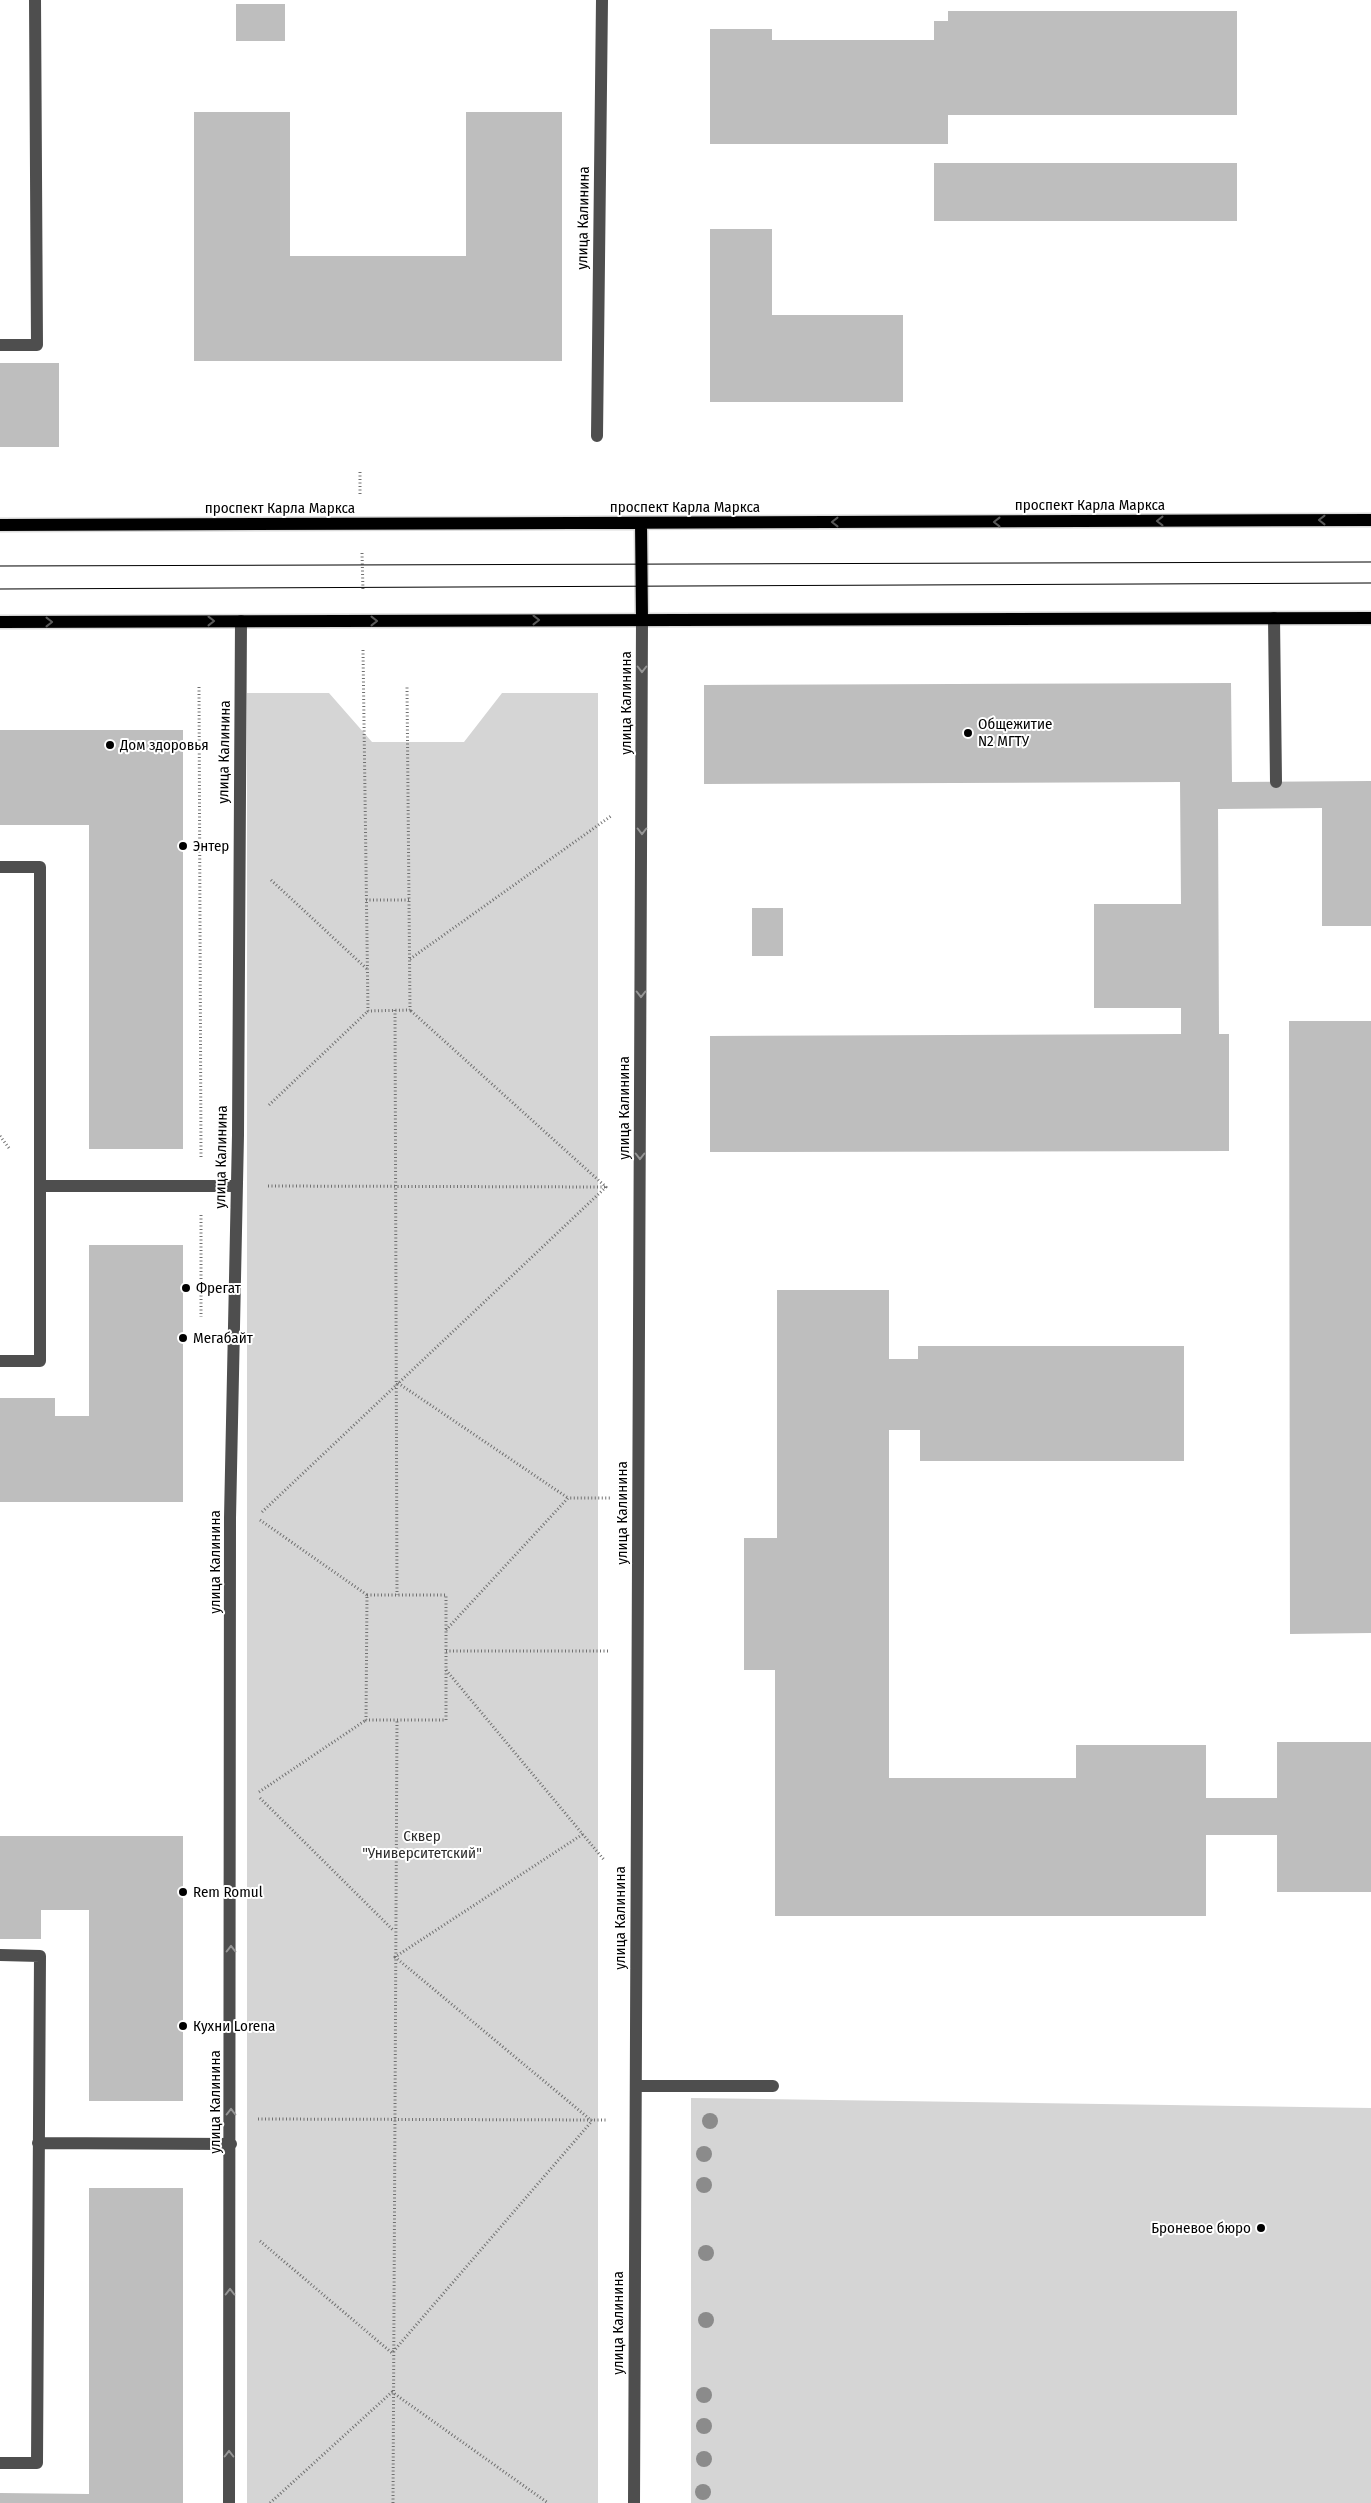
<svg xmlns="http://www.w3.org/2000/svg" width="1371" height="2503" font-family="'Fira Sans Condensed',sans-serif">
	<rect width="100%" height="100%" fill="#fff"/>
	<path fill="#d5d5d5" d="M247 693H329L372 742H464L502 693H598V2503H247Z
		M691 2098 1371 2108V2503H691Z"/>
	<path fill="#bebebe" d="M236 4H285V41H236Z
		M948 11H1237V115H948V144H710V29H772V40H934V21H948Z
		M194 112H290V256H466V112H562V361H194Z
		M934 163H1237V221H934Z
		M710 229H772V315H903V402H710Z
		M0 363H59V447H0Z
		M1231 683 1232 782 1371 781V926H1322V808L1218 809 1219 1034H1229V1151L710 1152V1036L1181 1034V1008H1094V904H1181L1180 782 704 784V685Z
		M0 730H183V1149H89V825H0Z
		M752 908H783V956H752Z
		M1289 1021H1371V1633L1290 1634Z
		M89 1245H183V1502H0V1398H55V1416H89Z
		M777 1290H889V1359H918V1346H1184V1461H920V1430H889V1778H1076V1745H1206V1798H1277V1742H1371V1892H1277V1835H1206V1916H775V1670H744V1538H777Z
		M0 1836H183V2101H89V1910H41V1939H0Z
		M89 2188H183V2503H0V2493L89 2494Z"/>
	<g fill="none" stroke-linecap="round" stroke-linejoin="round">
		<defs>
			<path id="major" d="M641 523 642 620
				M0 525 1371 520
				M0 622 1371 618"/>
		</defs>
		<use href="#major" stroke="#dbdbdb" stroke-width="15"/>
		<path stroke="#707070" stroke-width="3" stroke-dasharray="1 2.5" stroke-linecap="butt" d="M360 472V494
			M362 553 363 591
			M363 650 368 1011 410 1010 407 686
			M199 687 201 1157
			M271 880 367 969
			M366 900H409
			M410 959 611 816
			M395 1010 397 1595
			M269 1105 368 1011
			M0 1136 9 1148
			M268 1186 607 1187
			M201 1215V1317
			M398 1383 568 1498
			M262 1512 606 1187 410 1010
			M260 1520 367 1595
			M367 1595H446V1720H366Z
			M446 1630 568 1498H610
			M446 1651H608
			M446 1670 605 1861
			M259 1792 366 1720
			M260 1798 394 1931
			M258 2119 607 2120
			M260 2241 392 2353 592 2121 395 1957 583 1834
			M270 2503 392 2392 548 2503
			M393 2503 397 1720"/>
		<path stroke="#4e4e4e" stroke-width="12" d="M0 345H37L35 0
			M597 436 602 0
			M1274 618 1276 782
			M0 867H40V1361H0
			M40 1186H237
			M0 1955 40 1956 37 2463H0
			M636 2086H773
			M38 2143 231 2144
			M229 2503 230 1518 238 1135 241 621
			M634 2503 642 620"/>
		<use href="#major" stroke="#000" stroke-width="12"/>
		<path stroke="#000" stroke-width="1" d="M0 566 1371 562
			M0 589 1371 583"/>
	</g>
	<g fill="#8b8b8b">
		<circle cx="710" cy="2121" r="8"/>
		<circle cx="704" cy="2154" r="8"/>
		<circle cx="704" cy="2185" r="8"/>
		<circle cx="706" cy="2253" r="8"/>
		<circle cx="706" cy="2320" r="8"/>
		<circle cx="704" cy="2395" r="8"/>
		<circle cx="704" cy="2426" r="8"/>
		<circle cx="704" cy="2459" r="8"/>
		<circle cx="703" cy="2492" r="8"/>
	</g>
	<defs><path id="oneway-chevron" d="M-2-3.5L2.5 0L-2 3.5" fill="none" stroke-width="1.6" stroke-linecap="round" stroke-linejoin="round" transform="scale(1.25)"/></defs>
	<g stroke="#595959">
		<use href="#oneway-chevron" transform="translate(1322 520) rotate(180)"/>
		<use href="#oneway-chevron" transform="translate(1160 521) rotate(180)"/>
		<use href="#oneway-chevron" transform="translate(835 522) rotate(180)"/>
		<use href="#oneway-chevron" transform="translate(997 522) rotate(180)"/>
		<use href="#oneway-chevron" transform="translate(536 620)"/>
		<use href="#oneway-chevron" transform="translate(211 621)"/>
		<use href="#oneway-chevron" transform="translate(374 621)"/>
		<use href="#oneway-chevron" transform="translate(49 622)"/>
	</g>
	<g stroke="#959595">
		<use href="#oneway-chevron" transform="translate(642 669) rotate(90)"/>
		<use href="#oneway-chevron" transform="translate(642 831) rotate(90)"/>
		<use href="#oneway-chevron" transform="translate(641 994) rotate(90)"/>
		<use href="#oneway-chevron" transform="translate(640 1156) rotate(90)"/>
		<use href="#oneway-chevron" transform="translate(231 1949) rotate(-90)"/>
		<use href="#oneway-chevron" transform="translate(231 2112) rotate(-90)"/>
		<use href="#oneway-chevron" transform="translate(230 2292) rotate(-90)"/>
		<use href="#oneway-chevron" transform="translate(229 2454) rotate(-90)"/>
	</g>
	<g fill="#000" stroke="#fff" stroke-width="2">
		<circle cx="968" cy="733" r="5"/>
		<circle cx="110" cy="745" r="5"/>
		<circle cx="183" cy="846" r="5"/>
		<circle cx="186" cy="1288" r="5"/>
		<circle cx="183" cy="1338" r="5"/>
		<circle cx="183" cy="1892" r="5"/>
		<circle cx="183" cy="2026" r="5"/>
		<circle cx="1261" cy="2228" r="5"/>
	</g>
	<g text-anchor="middle" dominant-baseline="central" stroke-width="4" stroke-linejoin="round" paint-order="stroke">
		<g font-size="15" fill="#000" stroke="#fff">
			<text transform="translate(583 218) rotate(-89)">улица Калинина</text>
			<text x="1090" y="505">проспект Карла Маркса</text>
			<text x="685" y="507">проспект Карла Маркса</text>
			<text x="280" y="508">проспект Карла Маркса</text>
			<text transform="translate(626 703) rotate(-90)">улица Калинина</text>
			<text transform="translate(224 752) rotate(-89)">улица Калинина</text>
			<text transform="translate(624 1108) rotate(-90)">улица Калинина</text>
			<text transform="translate(221 1157) rotate(-89)">улица Калинина</text>
			<text transform="translate(622 1513) rotate(-90)">улица Калинина</text>
			<text transform="translate(215 1562) rotate(-90)">улица Калинина</text>
			<text transform="translate(620 1918) rotate(-90)">улица Калинина</text>
			<text transform="translate(215 2102) rotate(-90)">улица Калинина</text>
			<text transform="translate(618 2323) rotate(-90)">улица Калинина</text>
		</g>
		<g font-size="15" fill="#000" stroke="#fff" text-anchor="start">
			<text x="978" y="724">Общежитие<tspan x="978" dy="17">N2 МГТУ</tspan></text>
			<text x="120" y="745">Дом здоровья</text>
			<text x="193" y="846">Энтер</text>
			<text x="196" y="1288">Фрегат</text>
			<text x="193" y="1338">Мегабайт</text>
			<text x="193" y="1892">Rem Romul</text>
			<text x="193" y="2026">Кухни Lorena</text>
			<text x="1251" y="2228" text-anchor="end">Броневое бюро</text>
		</g>
		<g font-size="15" fill="#2c2c2c" stroke="#fff">
			<text x="422" y="1836">Сквер<tspan x="422" dy="17">"Университетский"</tspan></text>
		</g>
	</g>
</svg>
